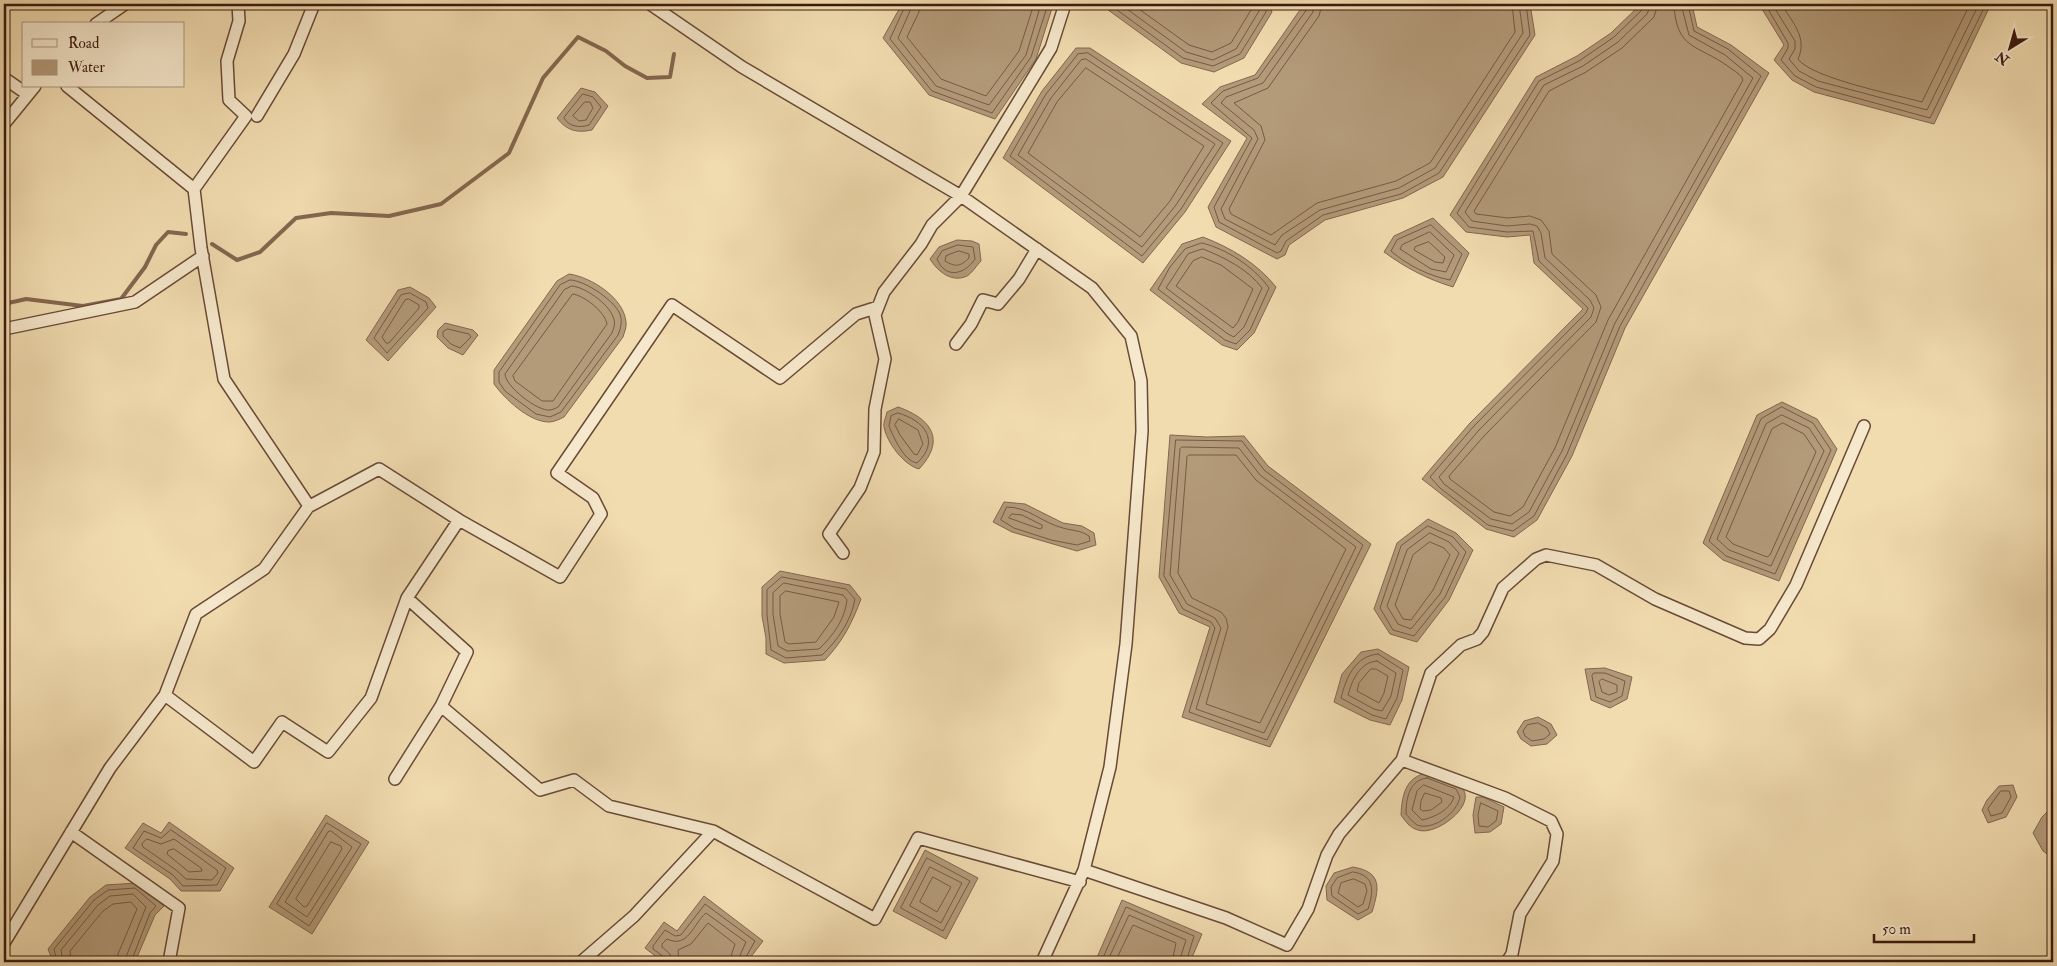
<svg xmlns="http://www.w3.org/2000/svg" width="2057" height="966" font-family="'IM FELL Double Pica',serif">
	<rect width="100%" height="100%" fill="#f1dcb0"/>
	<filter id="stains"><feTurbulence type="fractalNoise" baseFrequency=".004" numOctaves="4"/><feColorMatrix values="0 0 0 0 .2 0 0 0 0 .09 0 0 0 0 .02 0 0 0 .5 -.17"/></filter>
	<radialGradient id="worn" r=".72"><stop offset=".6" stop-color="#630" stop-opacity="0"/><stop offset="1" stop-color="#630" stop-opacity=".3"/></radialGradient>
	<path fill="#b39a79" stroke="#83674f" d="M902 4H1050L1053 5 1036 59 995 119 929 95 883 38Z
		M1100 4H1269L1272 12 1244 58 1214 72 1181 63Z
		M1304 4H1530L1535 35 1443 177 1403 198 1325 220 1289 245 1285 255 1277 259 1216 227 1208 207 1247 138 1202 104 1220 87 1255 75Z
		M1641 4H1692L1697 27 1731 45 1769 73 1625 328 1572 456 1537 520 1514 537 1486 529 1422 479 1470 423 1583 309 1534 263 1530 235 1507 237 1466 232 1450 215 1536 77 1577 56 1611 33Z
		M1759 4H1991L1934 124 1814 92 1792 80 1774 60 1784 45Z
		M1076 48H1090L1231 141 1185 212 1143 263 1003 158 1042 91Z
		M581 88 595 92 608 106 592 130C577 133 567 131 557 118Z
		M1433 218 1469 253 1453 287C1427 279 1406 268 1384 252L1394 236Z
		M1203 237C1231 248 1257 263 1276 287L1254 333 1237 350 1222 345 1150 290 1182 244Z
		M957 240 972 241 979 244 981 261C977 265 972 273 967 276 952 283 938 272 930 259L939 247Z
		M569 274C591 277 624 298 626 322 627 327 624 333 623 337L564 417C560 419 554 422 549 422 529 422 505 399 494 384V370L557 281Z
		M410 287 429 298 436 307 388 361 366 340 398 290Z
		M445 323 473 330 478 335 463 355 448 348 437 337 438 330Z
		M1782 402 1817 419 1837 449 1779 581 1723 560 1703 543 1757 415Z
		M898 407C932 419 946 440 919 469 904 465 887 443 884 427 883 423 886 417 887 412Z
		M1170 435 1207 437 1244 436 1268 466 1371 544 1270 747 1182 717 1210 627 1179 613 1159 577Z
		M1004 502 1025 504 1063 523 1082 526 1094 533 1096 545 1077 551 1012 532 993 522Z
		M1428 519 1456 533 1473 550 1449 600 1417 642 1390 634 1374 609 1397 543Z
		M780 571 850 585 861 599C852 623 843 641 825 660L784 663 766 654V638L762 616V587Z
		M1378 649 1409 667 1402 700 1390 725 1370 720 1334 702 1342 674 1361 652Z
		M1605 668 1632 677 1627 699 1610 708 1591 700 1585 669Z
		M1538 717 1551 724 1557 735 1547 744 1531 746 1521 739 1517 732 1524 721Z
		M1427 773C1436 776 1451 779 1459 785 1482 802 1436 837 1418 830 1410 828 1405 821 1401 815 1402 796 1405 777 1427 773Z
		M2013 785 2017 797 2006 817 1988 823 1982 810 1987 800 1999 786Z
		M1476 797H1483L1504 807 1501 824 1490 832 1475 833 1473 815Z
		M2053 806V858L2043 851 2033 833 2042 817Z
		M326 815 369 842 312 934 269 907Z
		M169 822 234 868 220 891H181L170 879 125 848 143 823 161 833Z
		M925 850 978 878 946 939 893 911Z
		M1353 867C1383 872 1379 889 1372 912L1358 920 1327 900 1326 886 1334 873Z
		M137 883 164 906 155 915 135 962H53L48 949 90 897 106 885Z
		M704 896 763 941 747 962H663L645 948 664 922 677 931Z
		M1122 900 1202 934 1190 962H1095Z"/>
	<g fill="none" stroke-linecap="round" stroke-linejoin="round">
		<path stroke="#775a44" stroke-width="1" d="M906 4 890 39 932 91 992 113 1031 57 1048 4
			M913 4 898 38 936 86 989 105 1026 55 1041 4
			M920 4 919 12 907 37 941 79 986 96 1019 51 1034 4
			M1109 4 1183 58 1213 66 1240 54 1266 12 1265 4
			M1120 4 1186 52 1213 60 1236 49 1259 11V4
			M1132 4 1189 45 1212 52 1231 43 1251 10V4
			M1308 4 1307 9 1258 78 1223 91 1211 103 1252 138 1214 207 1219 222 1277 253 1281 251 1286 241 1323 215 1401 194 1439 173 1530 35 1526 4
			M1314 4 1313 12 1263 83 1226 97 1221 103 1254 130 1258 139 1221 209 1225 219 1275 245 1282 235 1320 210 1399 188 1435 168 1523 33 1519 4
			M1322 4 1319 16 1268 88 1234 103 1261 126 1265 140 1229 209 1231 214 1271 235 1317 203 1396 181 1430 163 1515 32 1512 4
			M1644 4 1643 9 1614 37 1579 61 1539 81 1457 213 1469 227 1507 232 1533 231 1539 261 1588 308 1586 313 1474 426 1430 477 1440 488 1488 525 1513 531 1534 516 1567 454 1620 326 1761 76 1728 49 1694 31 1688 4
			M1651 4 1647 14 1618 42 1583 66 1544 85 1465 212 1472 221 1507 226 1530 224 1537 226 1541 233 1545 258 1590 300 1594 308 1591 317 1479 430 1439 477 1444 484 1491 519 1512 524 1529 512 1562 451 1615 323 1753 78 1725 55 1689 35 1681 4
			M1658 4 1654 17 1622 48 1586 72 1549 91 1474 211 1476 214 1508 218 1530 216 1541 220 1549 231 1552 254 1596 295 1601 307 1596 322 1484 436 1449 476 1450 479 1494 512 1510 516 1523 507 1555 448 1608 320 1743 80C1741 74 1734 71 1729 67 1698 44 1676 51 1674 4
			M1765 4 1788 43V48L1781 60 1795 76 1816 87 1930 118 1986 4
			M1772 4 1795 41V49L1789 59 1799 71 1818 81 1927 110 1979 4
			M1781 4C1792 21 1808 38 1798 59 1811 78 1897 95 1922 102L1970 4
			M1088 53 1223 143 1181 209 1142 256 1010 156 1046 94 1078 54Z
			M1086 59 1215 144 1176 205 1142 247 1018 155 1051 98 1081 60Z
			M1086 68 1204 146 1170 201 1140 237 1028 153 1057 102Z
			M583 94 593 97 601 107 589 125C580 128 569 127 564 118Z
			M585 102H590L593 108 586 120 579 121 573 116Z
			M1431 225 1462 254 1450 280C1429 276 1407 265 1391 251L1397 240Z
			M1430 232 1454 255 1446 272 1431 269 1400 249 1402 245Z
			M1429 242 1445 257 1443 263 1435 262 1414 250 1415 247Z
			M1202 243C1227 249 1254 267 1269 288L1250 330 1236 344 1225 340 1158 289 1170 267 1185 249Z
			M958 245 973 247 975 259C965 274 946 280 937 259L942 251Z
			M1203 249C1224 257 1249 270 1262 288L1244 327 1234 337 1228 334 1166 288 1188 254Z
			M959 251 969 254V258C960 267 955 267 945 261L946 256Z
			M1202 257 1221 265 1253 289 1238 322 1233 328 1176 286 1193 261Z
			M570 280C584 280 612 299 619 312 623 320 621 327 618 335L561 412 550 417 536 414 505 391 499 382V372L560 285Z
			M572 286C585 287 609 304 613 317 616 323 614 327 612 333L558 407C556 408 552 410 550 410 538 412 505 386 505 374L564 290Z
			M410 293 426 302 428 308 387 353 374 338 401 295Z
			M573 294C585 296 605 312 607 324L553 401H542L515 381 513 376Z
			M409 299 419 305V308L389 343H386L382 337 405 300Z
			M448 329 469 334 471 337 460 348 451 344 443 336V332Z
			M1782 407 1813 423 1831 450 1775 574 1726 556 1709 541 1761 419Z
			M898 413C924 420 941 441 917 463 904 461 894 438 889 426L891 416Z
			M1782 415 1809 428 1824 451 1771 566 1729 550 1717 539 1766 424Z
			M899 419 918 430 923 444 917 455 914 454 900 435 895 425Z
			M1783 423 1804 434 1816 452 1770 555 1767 557 1733 544 1726 537 1772 429Z
			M1176 440 1242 441 1264 470 1363 545 1267 740 1189 712 1215 628 1211 622 1183 609 1164 576Z
			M1182 447 1239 448 1260 475 1356 547 1264 733 1196 709 1221 628 1215 618 1187 604 1170 575 1180 449Z
			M1189 455H1236L1256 480 1346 549 1260 723 1206 704 1228 627 1226 618 1221 612 1192 598 1178 573 1187 457Z
			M1007 507C1029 507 1042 523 1063 528 1073 531 1080 530 1089 536L1090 541 1077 545 1051 540 1014 528 1001 520Z
			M1012 514 1022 515 1042 525V528L1040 529 1009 518Z
			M1428 526 1453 537 1466 552 1445 597 1414 636 1393 630 1380 608 1401 546Z
			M1430 533 1449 542 1459 553 1440 594 1411 629 1398 624 1387 606 1407 550Z
			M1430 542 1444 548 1450 555 1433 590 1411 620 1403 619 1395 605 1413 555Z
			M782 577 846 589 855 599C851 621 838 640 822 655L786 658 771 650 767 615V590Z
			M784 583 843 595 847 600C845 619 833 636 819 649L787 651 778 646 773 614V593Z
			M786 591 839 602 834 617 816 642 789 644 785 642 780 614V596Z
			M1378 654 1403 670 1397 698 1386 719 1372 715 1341 698C1346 678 1355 656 1378 654Z
			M1377 661 1396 673 1391 696 1382 711 1374 709 1348 695C1352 680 1360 662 1377 661Z
			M1371 669H1376L1388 676 1384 693 1379 703 1357 691 1359 683Z
			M1594 673H1605L1625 681 1622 696 1610 702 1596 697 1592 676Z
			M1602 679 1617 685V692L1609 695 1602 692 1599 682Z
			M1538 723 1547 728 1550 734 1544 739 1532 741 1525 736 1523 731 1527 725Z
			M1427 778 1456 789 1460 797C1457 812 1437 828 1421 826 1415 826 1410 818 1406 814 1406 799 1409 780 1427 778Z
			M1424 785 1454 797C1450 810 1435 817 1422 820L1412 810 1417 791Z
			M2001 791H2009L2011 797 2002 813 1991 816 1988 809Z
			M1425 793 1441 798 1442 802 1431 810 1423 811 1420 809 1421 801Z
			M1481 803 1498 811 1496 821 1488 827 1479 826 1478 815Z
			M327 823 361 844 309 926 277 904Z
			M171 830 226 868 217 885 183 886 173 875 133 848 144 831 161 838Z
			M331 831 352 847 307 917 285 902 328 832Z
			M147 839 161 844 174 839 217 870 218 873 212 880 186 879 176 870 143 847 142 844Z
			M331 842 341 846 342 849 307 906 304 907 296 899Z
			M174 849 201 868 202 871 189 872 167 854 168 851Z
			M927 858 970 881 943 931 901 908Z
			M930 867 962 883 941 923 910 906Z
			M1353 872C1375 875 1374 891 1368 909L1358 914 1332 896 1331 887 1337 878Z
			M933 877 951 887 937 912 920 902Z
			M1354 879 1365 884 1367 891 1363 904 1358 907 1338 893 1341 883Z
			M57 962 54 949 94 900 108 890 135 888 156 906 150 913 131 962
			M63 962 61 950 98 905 110 896 133 894 146 907 124 962
			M71 962 70 951 103 911 113 904 131 902 137 909 118 954 117 962
			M665 962 664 957 653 949V946L665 930 675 936 681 935 705 904 755 941 743 962
			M672 962 670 954 662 947V944L667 939C688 949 693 924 706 913L746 942 737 962
			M679 962 678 950 691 944 708 923 735 944 729 962
			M1101 962 1126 907 1194 936 1186 962
			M1107 962 1129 915 1186 940 1179 962
			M1115 962 1133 925 1176 943 1172 962"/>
		<path stroke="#83674f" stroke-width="4" d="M212 244 237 260 260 252 296 218 331 213 389 216 441 204 509 153 543 78 578 37 606 51 625 66 647 78 670 77 674 54
			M4 304 26 299 83 306 121 299 145 267 156 245 168 232 186 234"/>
		<defs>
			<path id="minor" d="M650 4 742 67 961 196 1092 288 1131 336 1141 381 1142 431 1126 644 1110 767 1084 870 1042 962
				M96 24 125 4
				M4 78 27 94
				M257 116 294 54 314 4
				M4 124 35 86
				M194 189 246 116 229 100 227 61 239 21 238 4
				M878 307 856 314 780 378 672 305 557 473 593 498 601 514 560 577 459 520 407 598 467 652 441 706 540 790 574 780 609 806 713 831 875 919 918 838 1080 882
				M4 329 135 302 203 256
				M956 344 971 324 983 300 998 304 1019 279 1037 249
				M308 507 379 469 459 520
				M843 553 829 534 860 488 874 452 875 409 885 359 875 315 884 292 921 244 932 225 961 196 1051 48 1065 4
				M165 695 254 762 282 722 328 752 371 698 407 598
				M1402 760 1505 798 1551 821 1557 834 1553 861 1520 914 1512 954 1507 962
				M395 779 441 706
				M71 832 179 908 169 962
				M1084 870 1226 918 1287 945 1308 909 1327 855 1339 834 1402 760 1431 673 1461 645 1477 639 1483 632 1503 588 1536 559 1546 555 1596 565 1655 599 1745 638 1759 639 1770 629 1796 585 1864 426
				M4 943 110 768 165 695 196 614 264 569 309 506 224 379 201 248 194 189 67 86
				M581 962 634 916 713 831"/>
		</defs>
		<use href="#minor" stroke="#684a37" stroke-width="14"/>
		<use href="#minor" stroke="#f6e8cc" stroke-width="11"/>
	</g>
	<rect width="2057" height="966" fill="none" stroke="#f1dcb0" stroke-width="20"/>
	<rect x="5" y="5" width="2047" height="956" fill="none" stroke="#3b1a0f" stroke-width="2.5"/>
	<rect x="10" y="10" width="2037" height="946" fill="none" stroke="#3b1a0f"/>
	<rect x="22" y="22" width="162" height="65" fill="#f6e8cc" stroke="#ab9680"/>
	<rect x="32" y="39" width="25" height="8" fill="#f6e8cc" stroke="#ab9680"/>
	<text x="68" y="48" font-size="15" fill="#3b1a0f">Road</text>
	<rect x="32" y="60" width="25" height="15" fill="#b39a79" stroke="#ab9680"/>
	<text x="68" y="72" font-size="15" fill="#3b1a0f">Water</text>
	<g transform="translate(2010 48) rotate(217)" stroke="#f6e8cc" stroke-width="4" paint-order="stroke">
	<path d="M0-4L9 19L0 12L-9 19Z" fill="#3b1a0f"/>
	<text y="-8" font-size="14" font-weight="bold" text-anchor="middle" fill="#3b1a0f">N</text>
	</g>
	<path d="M1874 934v8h100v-8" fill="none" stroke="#3b1a0f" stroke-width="2.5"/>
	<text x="1882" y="934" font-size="15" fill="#3b1a0f" stroke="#f6e8cc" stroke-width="4" paint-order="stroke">50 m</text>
	<rect width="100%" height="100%" filter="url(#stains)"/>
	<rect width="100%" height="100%" fill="url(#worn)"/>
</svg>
